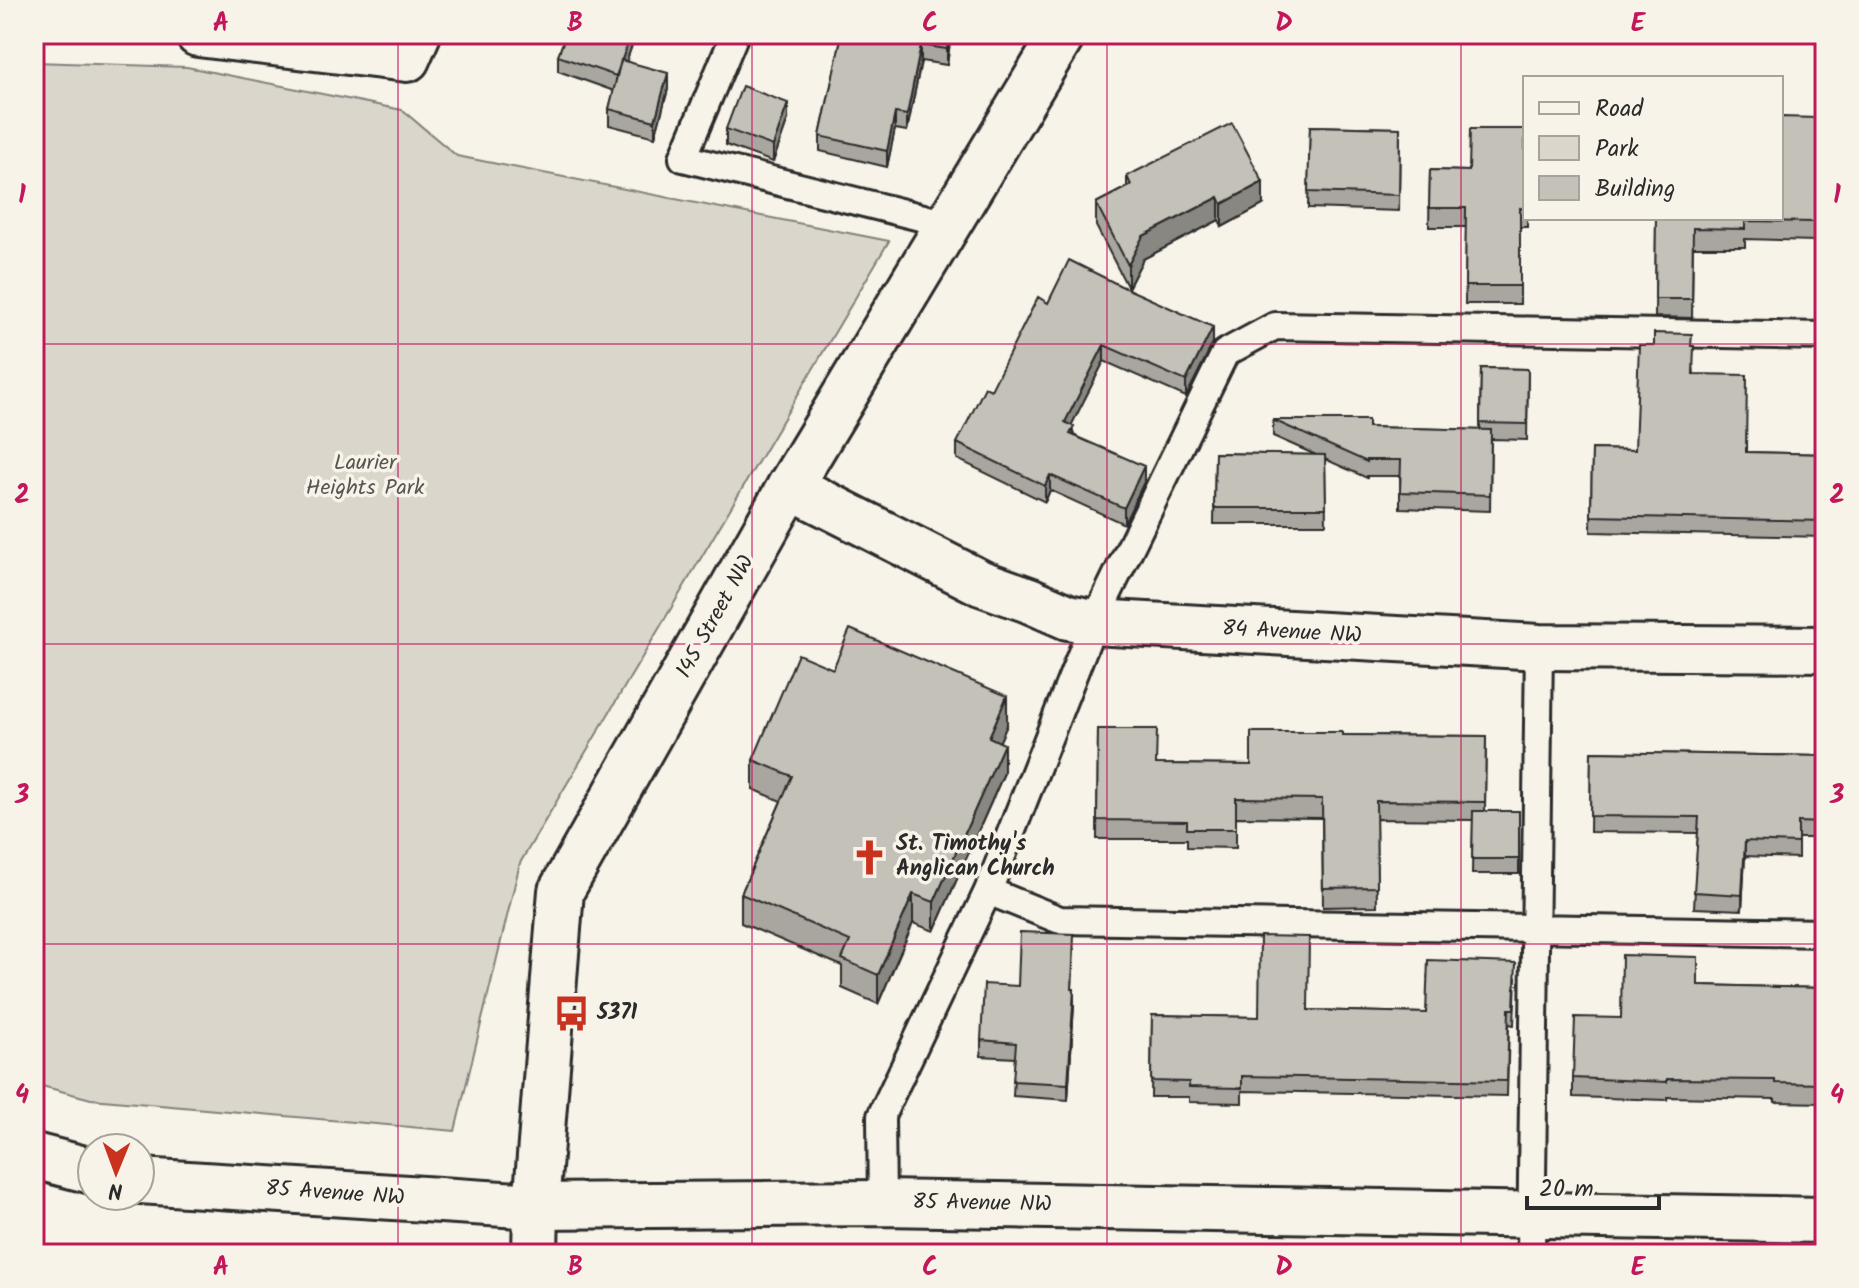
<svg xmlns="http://www.w3.org/2000/svg" width="1859" height="1288" font-family="Kalam,sans-serif">
	<rect width="100%" height="100%" fill="#f7f3e8"/>
	<filter id="ink" filterUnits="userSpaceOnUse"><feTurbulence type="fractalNoise" baseFrequency=".0125" numOctaves="2"/><feDisplacementMap in="SourceGraphic" scale="16" xChannelSelector="R" yChannelSelector="G"/><feConvolveMatrix kernelMatrix="1 2 1 2 8 2 1 2 1" color-interpolation-filters="sRGB"/></filter>
	<g filter="url(#ink)">
		<path fill="#dad6cc" stroke="#82807c" stroke-width="2" d="M34 62 187 67 402 110 457 156 889 241 520 863 455 1131 91 1099 34 1084Z"/>
		<g fill="none" stroke-linecap="round" stroke-linejoin="round">
			<defs>
				<path id="service" d="M735 34 683 158 948 224
					M988 891 1060 920 1825 933
					M882 1203 881 1116 988 891 1094 622 1225 353 1275 326 1825 336
					M1531 1254 1539 647"/>
				<path id="minor" d="M198 34 407 59 418 34
					M790 486 981 583 1029 600 1068 617 1094 622 1539 647 1825 649
					M34 1156 92 1171
					M140 1181 536 1206 882 1203 1825 1220"/>
				<path id="tertiary" d="M535 1254 536 1206 561 891 790 486 1063 34"/>
			</defs>
			<use href="#service" stroke="#2b2b2b" stroke-width="32"/>
			<use href="#minor" stroke="#2b2b2b" stroke-width="50"/>
			<use href="#tertiary" stroke="#2b2b2b" stroke-width="50"/>
			<use href="#service" stroke="#f7f3e8" stroke-width="26"/>
			<use href="#minor" stroke="#f7f3e8" stroke-width="44"/>
			<use href="#tertiary" stroke="#f7f3e8" stroke-width="44"/>
		</g>
		<path fill="#a9a69f" stroke="#2b2b2b" stroke-width="2" d="M564 34H636L626 62 668 89 655 137 609 125V109L614 91 558 71V56L565 37Z
			M842 34H951L947 65 921 61 907 131 895 129 887 167 820 151V136Z
			M788 119 773 162 726 145V129Z
			M1310 126 1400 128 1399 211 1308 208Z
			M1525 129V218H1527V227H1520V304H1465L1466 227H1429L1430 170 1469 171Z
			M1817 132H1825V217H1816L1815 241 1745 239V247H1693L1692 318 1655 317 1656 218Z
			M1127 176 1263 205 1222 227 1219 220 1143 259 1128 288 1096 226V203L1127 187Z
			M1048 303 1213 343 1186 397 1104 361 1071 425 1074 435 1144 482 1124 524 1050 490 1045 502 957 459V443Z
			M1691 346 1694 374 1746 452 1825 454V537L1591 532 1592 449 1635 450Z
			M1481 368 1528 369 1527 440 1491 439 1490 511 1400 508V476H1367V478L1325 459 1326 524H1214L1215 453 1316 455 1273 436V420L1368 427 1480 430Z
			M833 669 1007 725 999 742 1004 773 934 931 913 923 878 1004 842 988V966L741 923V894L781 801 753 789V760Z
			M1098 729 1156 764 1251 765 1342 735 1486 736 1485 811H1519V874H1472L1473 820 1376 819 1377 906 1323 907 1322 818 1236 817V848L1187 847V839H1097Z
			M1591 752 1822 756 1825 755V838H1798V858L1745 856 1742 910 1694 908 1698 833 1590 832Z
			M1074 950 1072 989 1074 1005 1068 1100 1013 1096 1015 1058 981 1056V1040L1018 986Z
			M1516 978 1514 1025 1509 1024 1507 1096 1242 1091V1103L1189 1102V1097H1151L1152 1015 1259 1017 1308 1010 1426 1013Z
			M1698 985 1825 988V1103L1775 1102V1099L1667 1097V1100L1573 1097V1078L1621 1018Z"/>
		<path fill="#898782" stroke="#2b2b2b" stroke-width="2" d="M631 34H636L616 91V76Z
			M949 34H951L947 65V49Z
			M921 45V61L907 131V115Z
			M668 73V89L655 137V121Z
			M788 103V119L773 162V146Z
			M895 113V129L887 167V151Z
			M1263 182V205L1222 227V204Z
			M1219 197V220L1143 259 1128 288V265L1143 236Z
			M1213 327V343L1186 397V381Z
			M1104 345V361L1065 438V422Z
			M1144 466V482L1124 524V508Z
			M1050 475V490L1045 502V486Z
			M1007 696V725L989 766V737Z
			M1004 744V773L934 931V902Z
			M1745 841V856L1742 910V895Z
			M913 894V923L878 1004V975Z
			M1074 989V1005L1068 1100V1084Z"/>
		<path fill="#c4c1b9" stroke="#2b2b2b" stroke-width="2" d="M566 34H631L616 76 558 56Z
			M842 34H949L947 49 921 45 907 115 895 113 887 151 820 136Z
			M621 60 668 73 655 121 609 109Z
			M742 86 788 103 773 146 726 129Z
			M1781 117 1817 118V132H1825V199H1816L1815 222 1745 221V229L1693 228 1692 299H1655L1656 218H1781Z
			M1232 123 1263 182 1222 204 1219 197 1143 236 1128 265 1096 203 1131 185 1127 176Z
			M1310 126 1400 128 1399 195 1308 192Z
			M1470 129H1525V209L1520 208V286H1465L1466 208H1429L1430 170 1469 171Z
			M1069 260 1121 286 1213 327 1186 381 1104 345 1065 422 1074 427 1070 434 1144 466 1124 508 1050 475 1045 486 957 443 985 387 991 390 1038 297 1048 303Z
			M1654 333 1692 334 1691 346H1694L1693 374 1747 375 1746 452 1825 454V521L1591 516 1592 449 1635 450 1639 345H1654Z
			M1481 368 1528 369 1527 424 1480 423Z
			M1273 420H1368V427L1491 430 1490 495 1400 492 1401 460H1367V462Z
			M1215 453 1325 455 1326 508H1214Z
			M850 629 1007 696 989 737 1004 744 934 902 913 894 878 975 842 959 850 941 741 894 792 776 753 760 798 654 833 669Z
			M1098 729H1157L1156 764 1251 765V732H1342V735L1486 736 1485 802 1376 801 1377 887 1323 888 1322 799 1236 798V829H1187V821L1097 820Z
			M1591 752 1822 756V755H1825V823L1798 822V843L1745 841 1742 895 1694 892 1699 817 1590 816Z
			M1473 811H1519V859H1472Z
			M1020 932 1074 934 1072 989H1074L1068 1084 1013 1081 1016 1043 981 1040 984 984 1018 986Z
			M1260 936 1309 937 1308 1010 1426 1013 1428 960 1516 963 1514 1009H1509L1507 1081 1242 1076V1088L1189 1087V1082L1151 1081 1152 1015 1259 1017Z
			M1622 955 1698 957V985L1825 988V1084L1775 1083V1080L1667 1079V1082L1573 1078 1575 1017 1621 1018Z"/>
	</g>
	<path fill="none" stroke="#c2185b" stroke-width="2" stroke-opacity="0.55" d="M398 34V1254M752 34V1254M1107 34V1254M1461 34V1254M34 344H1825M34 644H1825M34 944H1825"/>
	<defs>
		<symbol id="church-bare" viewBox="-9 -9 18 18"><path d="M-1.2-6h2.4v3.5h3.3v2.4h-3.3V6h-2.4V-.1h-3.3v-2.4h3.3Z" fill="#c8321e" stroke="#f7f3e8" stroke-width="2.5" paint-order="stroke"/></symbol>
		<symbol id="bus-bare" viewBox="-9 -9 18 18"><path d="M-5-6H5V4H4V6H2V4H-2V6H-4V4H-5ZM-3.5-4V0h7V-4ZM-3.5 1.2v1.5H-2V1.2ZM2 1.2v1.5H3.5V1.2Z" fill="#c8321e" stroke="#f7f3e8" stroke-width="2.5" paint-order="stroke"/></symbol>
	</defs>
	<g fill-rule="evenodd">
		<use href="#church-bare" x="844" y="832" width="51" height="51"/>
		<use href="#bus-bare" x="546" y="988" width="51" height="51"/>
	</g>
	<g text-anchor="middle" dominant-baseline="central" stroke-width="7" stroke-linejoin="round" paint-order="stroke">
		<g font-size="22" fill="#575653" stroke="#f7f3e8">
			<text x="365" y="463">Laurier<tspan x="365" dy="25">Heights Park</tspan></text>
		</g>
		<g font-size="22" fill="#2b2b2b" stroke="#f7f3e8">
			<text transform="translate(716 617) rotate(-61)">145 Street NW</text>
			<text transform="translate(1292 633) rotate(3)">84 Avenue NW</text>
			<text transform="translate(335 1194) rotate(4)">85 Avenue NW</text>
			<text transform="translate(982 1204) rotate(1)">85 Avenue NW</text>
		</g>
		<g font-size="22" font-weight="bold" fill="#2b2b2b" stroke="#f7f3e8" text-anchor="start">
			<text x="896" y="844">St. Timothy's<tspan x="896" dy="25">Anglican Church</tspan></text>
			<text x="597" y="1013">5371</text>
		</g>
	</g>
	<rect width="1859" height="1288" fill="none" stroke="#f7f3e8" stroke-width="88"/>
	<rect x="1523" y="76" width="260" height="144" fill="#f7f3e8" stroke="#a5a39c" stroke-width="2"/>
	<rect x="1539" y="102" width="40" height="12" fill="#f7f3e8" stroke="#a5a39c" stroke-width="2"/>
	<text x="1595" y="116" font-size="24" fill="#2b2b2b">Road</text>
	<rect x="1539" y="136" width="40" height="24" fill="#dad6cc" stroke="#a5a39c" stroke-width="2"/>
	<text x="1595" y="156" font-size="24" fill="#2b2b2b">Park</text>
	<rect x="1539" y="176" width="40" height="24" fill="#c4c1b9" stroke="#a5a39c" stroke-width="2"/>
	<text x="1595" y="196" font-size="24" fill="#2b2b2b">Building</text>
	<g transform="translate(116 1172) rotate(181)"><circle r="38" fill="#f7f3e8" stroke="#a5a39c" stroke-width="2"/>
	<path d="M0-6L14 30L0 20L-14 30Z" fill="#c8321e"/>
	<text y="-12" font-size="22" font-weight="bold" text-anchor="middle" fill="#2b2b2b">N</text>
	</g>
	<path d="M1527 1196v12h132v-12" fill="none" stroke="#2b2b2b" stroke-width="4"/>
	<text x="1539" y="1196" font-size="24" fill="#2b2b2b" stroke="#f7f3e8" stroke-width="6" paint-order="stroke">20 m</text>
	<rect x="44" y="44" width="1771" height="1200" fill="none" stroke="#c2185b" stroke-width="3"/>
	<g font-size="26" text-anchor="middle" font-weight="bold" fill="#c2185b">
		<text x="221" y="31">A</text>
		<text x="575" y="31">B</text>
		<text x="930" y="31">C</text>
		<text x="1284" y="31">D</text>
		<text x="1638" y="31">E</text>
		<text x="22" y="203">1</text>
		<text x="1837" y="203">1</text>
		<text x="22" y="503">2</text>
		<text x="1837" y="503">2</text>
		<text x="22" y="803">3</text>
		<text x="1837" y="803">3</text>
		<text x="22" y="1103">4</text>
		<text x="1837" y="1103">4</text>
		<text x="221" y="1275">A</text>
		<text x="575" y="1275">B</text>
		<text x="930" y="1275">C</text>
		<text x="1284" y="1275">D</text>
		<text x="1638" y="1275">E</text>
	</g>
</svg>
